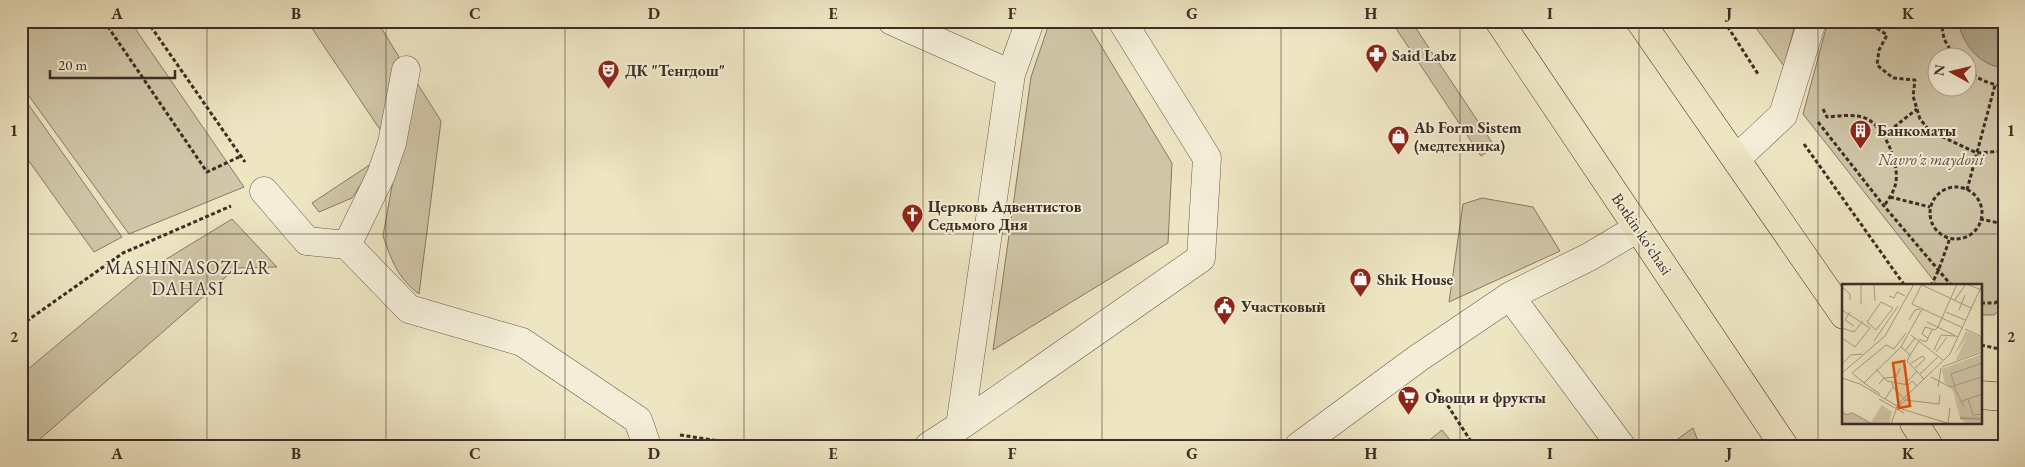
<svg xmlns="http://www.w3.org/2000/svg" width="2025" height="467" font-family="'EB Garamond',serif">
	<rect width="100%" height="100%" fill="#eee5c3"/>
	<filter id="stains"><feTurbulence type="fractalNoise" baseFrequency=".004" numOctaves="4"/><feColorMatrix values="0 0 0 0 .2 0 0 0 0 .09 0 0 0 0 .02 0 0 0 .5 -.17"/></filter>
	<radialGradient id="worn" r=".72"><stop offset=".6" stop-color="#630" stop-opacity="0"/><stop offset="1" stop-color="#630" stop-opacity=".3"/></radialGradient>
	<path fill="#d0c6a8" stroke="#867a66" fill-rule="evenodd" d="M21 21H130L244 187 129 234 21 85Z
		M307 21H377L399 57 385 137Z
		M1050 21H1086L1172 163 1168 243 993 350 1031 77Z
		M1391 21H1411L1495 147 1481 156Z
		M1751 21H1796L1784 66Z
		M1828 21H2004V307L1994 315H1981V286H1938L1803 114ZM1938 58H1968V88H1938Z
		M412 75 441 121 419 294C397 277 392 261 383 236Z
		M21 94 122 237 94 252 21 150Z
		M377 160 352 198 319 212 312 203Z
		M1482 198 1533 207 1560 251 1449 302 1463 204Z
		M232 219 277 267 236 268 32 446H21V375L142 274Z
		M1693 428 1700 446H1668Z
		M1442 430 1455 446H1422Z"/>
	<path fill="#b1a78d" stroke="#827763" d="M1958 21H2004V68C1980 66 1962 44 1958 21Z"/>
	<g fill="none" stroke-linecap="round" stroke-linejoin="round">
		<defs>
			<path id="minor" d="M892 21 1011 74
				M1736 159 1783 115 1812 21
				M264 191 307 241 347 245 409 309 522 342 638 420 647 446
				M347 245 381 175 392 143 406 70
				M1510 296 1621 446
				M960 426 1201 258 1207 158 1122 21
				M929 446 960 426 1011 74 1030 21
				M1299 446 1417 359 1510 296 1589 257 1638 228"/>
			<path id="major" d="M1499 21 1784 446
				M1640 21 1844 315
				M1981 395 2004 397
				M1914 423 1929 446"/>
		</defs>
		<use href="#minor" stroke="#685c4c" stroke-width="29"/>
		<use href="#major" stroke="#3c2e24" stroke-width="29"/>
		<path stroke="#3c2e24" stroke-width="3" stroke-dasharray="4 2.5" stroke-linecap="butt" d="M104 21 207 172 241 156
			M147 21 245 162
			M1724 21 1758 74
			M1866 21 1887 35 1879 50 1877 65 1893 78 1915 80 1913 96 1920 119 1930 131 1977 153 2004 151
			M1941 21 1944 39 1955 58
			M1968 70C1977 79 1991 85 2004 86
			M1823 109 1827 117C1839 116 1858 113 1869 120 1886 130 1901 167 1895 186 1893 193 1888 200 1884 206
			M1818 122 1884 206 1952 286
			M1884 135 1917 109
			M1804 144 1905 286
			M1930 213a26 26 0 1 1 52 0a26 26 0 1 1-52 0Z
			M1967 190 1995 85
			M1890 197 1930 207
			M1980 219 2004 224
			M1931 286 1939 269 1950 238
			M1981 303H1995L2004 297
			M21 325 123 253 231 206
			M1981 345 2004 350
			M1437 389 1474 446
			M680 435 726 442 729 446"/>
		<use href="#minor" stroke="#f4eed8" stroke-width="28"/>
		<use href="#major" stroke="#eee5c3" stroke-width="28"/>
	</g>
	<path fill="none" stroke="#3c2e24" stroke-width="1" stroke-opacity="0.55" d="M207 21V446M386 21V446M565 21V446M744 21V446M923 21V446M1102 21V446M1281 21V446M1460 21V446M1639 21V446M1818 21V446M21 234H2004"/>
	<defs>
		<symbol id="pharmacy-pin" viewBox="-11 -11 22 30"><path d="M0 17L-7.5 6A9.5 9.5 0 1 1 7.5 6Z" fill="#8f2418" stroke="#f4eed8"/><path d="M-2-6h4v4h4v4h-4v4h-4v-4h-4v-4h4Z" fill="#fff"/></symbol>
		<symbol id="theatre-pin" viewBox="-11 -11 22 30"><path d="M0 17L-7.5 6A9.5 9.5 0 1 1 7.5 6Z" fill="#8f2418" stroke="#f4eed8"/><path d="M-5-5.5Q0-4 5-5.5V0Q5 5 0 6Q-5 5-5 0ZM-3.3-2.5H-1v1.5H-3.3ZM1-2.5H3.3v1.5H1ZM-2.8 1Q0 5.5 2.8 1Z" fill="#fff"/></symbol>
		<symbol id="building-pin" viewBox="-11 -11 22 30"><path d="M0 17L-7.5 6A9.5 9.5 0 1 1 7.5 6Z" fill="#8f2418" stroke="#f4eed8"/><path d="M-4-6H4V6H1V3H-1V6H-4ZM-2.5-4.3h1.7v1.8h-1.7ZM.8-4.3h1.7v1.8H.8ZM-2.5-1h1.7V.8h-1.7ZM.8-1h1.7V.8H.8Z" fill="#fff"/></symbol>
		<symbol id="shop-pin" viewBox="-11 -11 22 30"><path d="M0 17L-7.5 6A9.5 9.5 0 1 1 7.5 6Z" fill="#8f2418" stroke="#f4eed8"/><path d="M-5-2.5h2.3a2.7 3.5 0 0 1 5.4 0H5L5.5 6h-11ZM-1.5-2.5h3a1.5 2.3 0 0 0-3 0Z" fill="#fff"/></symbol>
		<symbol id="church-pin" viewBox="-11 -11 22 30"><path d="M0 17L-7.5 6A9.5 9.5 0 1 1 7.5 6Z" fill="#8f2418" stroke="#f4eed8"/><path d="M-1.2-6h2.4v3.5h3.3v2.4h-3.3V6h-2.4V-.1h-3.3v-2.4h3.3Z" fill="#fff"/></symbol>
		<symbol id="civic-pin" viewBox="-11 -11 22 30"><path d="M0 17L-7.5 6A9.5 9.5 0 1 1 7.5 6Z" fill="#8f2418" stroke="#f4eed8"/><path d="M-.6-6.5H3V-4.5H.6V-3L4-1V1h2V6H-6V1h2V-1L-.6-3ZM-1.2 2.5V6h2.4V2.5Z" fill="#fff"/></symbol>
		<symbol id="supermarket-pin" viewBox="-11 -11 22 30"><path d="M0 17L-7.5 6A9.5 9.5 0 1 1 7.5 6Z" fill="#8f2418" stroke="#f4eed8"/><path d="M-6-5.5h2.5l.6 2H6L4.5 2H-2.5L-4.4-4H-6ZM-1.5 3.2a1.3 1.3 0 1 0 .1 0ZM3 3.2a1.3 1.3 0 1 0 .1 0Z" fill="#fff"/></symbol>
	</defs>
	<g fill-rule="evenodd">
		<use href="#pharmacy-pin" x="1364" y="42" width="25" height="34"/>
		<use href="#theatre-pin" x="596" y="58" width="25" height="34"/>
		<use href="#building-pin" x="1848" y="118" width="25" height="34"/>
		<use href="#shop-pin" x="1386" y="124" width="25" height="34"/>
		<use href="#church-pin" x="900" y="202" width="25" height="34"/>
		<use href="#shop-pin" x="1348" y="266" width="25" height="34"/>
		<use href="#civic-pin" x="1212" y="294" width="25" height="34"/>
		<use href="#supermarket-pin" x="1396" y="384" width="25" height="34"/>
	</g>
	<g text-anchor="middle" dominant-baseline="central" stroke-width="4" stroke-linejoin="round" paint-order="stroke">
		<g font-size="16" font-weight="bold" fill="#3c2e24" stroke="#f4eed8" text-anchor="start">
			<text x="1392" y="55">Said Labz</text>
			<text x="625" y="70">ДК "Тенгдош"</text>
			<text x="1414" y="127">Ab Form Sistem<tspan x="1414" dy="18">(медтехника)</tspan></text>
			<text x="1877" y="130">Банкоматы</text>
			<text x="928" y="206">Церковь Адвентистов<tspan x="928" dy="18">Седьмого Дня</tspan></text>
			<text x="1377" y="279">Shik House</text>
			<text x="1241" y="306">Участковый</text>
			<text x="1425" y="397">Овощи и фрукты</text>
		</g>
		<g font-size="16" font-style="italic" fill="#5a4c3e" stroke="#f4eed8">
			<text x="1931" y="159">Navro'z maydoni</text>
		</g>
		<g font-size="16" fill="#3c2e24" stroke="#f4eed8">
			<text transform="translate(1642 234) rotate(56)">Botkin ko'chasi</text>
		</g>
		<g font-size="18" letter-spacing="1" fill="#3c2e24" stroke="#f4eed8">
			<text x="188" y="267">MASHINASOZLAR<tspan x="188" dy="21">DAHASI</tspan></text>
		</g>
	</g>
	<g transform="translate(1842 284)">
		<rect width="140" height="140" fill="#eee5c3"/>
		<path d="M124 47 140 54V67L113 77 124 55 111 73ZM140 70V140H125L118 134 111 107 102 97 100 85ZM40 121 50 128 47 140H0V126L4 130 10 128 29 138Z" fill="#d0c6a8"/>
		<path fill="none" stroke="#b1a78d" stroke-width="2.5" d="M118 134 140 135"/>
		<path fill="none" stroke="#a79c83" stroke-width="1" d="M80 0 70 20 121 44M0 1 32 0 33 17M19 1V20M80 1 129 24M0 3 8 10V16M47 12 52 14 55 8 63 12M112 17 124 0 140 6M39 18 51 24 34 46 25 38ZM0 26 28 44 13 63 0 54M117 26 123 11M8 28 3 36 12 42M104 28 123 36M67 36 73 26 78 25M85 38 116 53M96 43 115 0M0 44 12 48 21 37M123 45 140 53M69 51 101 76M86 54 80 50 83 43 93 46 96 43M77 55 84 58 90 46M32 57 56 22M59 63 68 71 65 77 82 95M92 66 99 51 113 52M63 67 73 54M94 68 105 53M68 71 77 57M69 79 81 72 83 75 73 84M0 80 9 71 20 70M100 83 140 68M34 85 45 97 66 101 70 97 75 102M0 89 43 52 72 0M78 90 97 72M89 93 108 103 140 93M0 94 18 100 60 125 108 140M22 99 10 89 44 61 52 65 64 49M37 100 42 94 54 93 58 84M63 100 75 87M113 102 109 90 140 79M51 103 62 115M96 103 99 84M112 103 122 123M38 110 22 99 59 63 80 25M37 115 62 129M43 115 51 103 50 98M126 115 131 131 140 130M63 116 97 120 98 111M120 117 140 110M55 124 68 112M0 127 4 131 10 129 30 140M106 139 108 124M49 140 56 120 108 70 140 1"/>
		<path fill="#df570d" fill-opacity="0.15" stroke="#df570d" stroke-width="2.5" d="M62 77 68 122 57 124 51 79Z"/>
		<rect width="140" height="140" fill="none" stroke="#3c2e24" stroke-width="2.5"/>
	</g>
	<rect width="2025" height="467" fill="none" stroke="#eee5c3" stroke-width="55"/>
	<g transform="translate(1952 72) rotate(278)"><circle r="24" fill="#f4eed8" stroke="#aaa190"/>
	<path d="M0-4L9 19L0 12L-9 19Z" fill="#8f2418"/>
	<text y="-8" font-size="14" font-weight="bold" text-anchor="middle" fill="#3c2e24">N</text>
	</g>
	<path d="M50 70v8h125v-8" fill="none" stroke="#3c2e24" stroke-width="2.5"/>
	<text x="58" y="70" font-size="15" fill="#3c2e24" stroke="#f4eed8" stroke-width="4" paint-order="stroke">20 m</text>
	<rect x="28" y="28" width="1970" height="412" fill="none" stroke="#3c2e24" stroke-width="2"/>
	<g font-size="16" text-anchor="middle" font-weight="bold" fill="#3c2e24">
		<text x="117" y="19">A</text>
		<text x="296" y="19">B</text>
		<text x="475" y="19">C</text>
		<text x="654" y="19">D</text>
		<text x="833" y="19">E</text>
		<text x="1012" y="19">F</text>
		<text x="1192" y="19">G</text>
		<text x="1371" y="19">H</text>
		<text x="1550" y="19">I</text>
		<text x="1729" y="19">J</text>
		<text x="1908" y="19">K</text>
		<text x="14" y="136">1</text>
		<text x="2011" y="136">1</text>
		<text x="14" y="342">2</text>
		<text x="2011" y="342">2</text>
		<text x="117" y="459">A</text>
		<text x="296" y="459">B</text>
		<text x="475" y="459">C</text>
		<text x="654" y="459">D</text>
		<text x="833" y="459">E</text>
		<text x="1012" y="459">F</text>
		<text x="1192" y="459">G</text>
		<text x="1371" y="459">H</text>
		<text x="1550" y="459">I</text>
		<text x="1729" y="459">J</text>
		<text x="1908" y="459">K</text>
	</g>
	<rect width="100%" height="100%" filter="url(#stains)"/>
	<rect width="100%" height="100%" fill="url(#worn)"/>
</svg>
